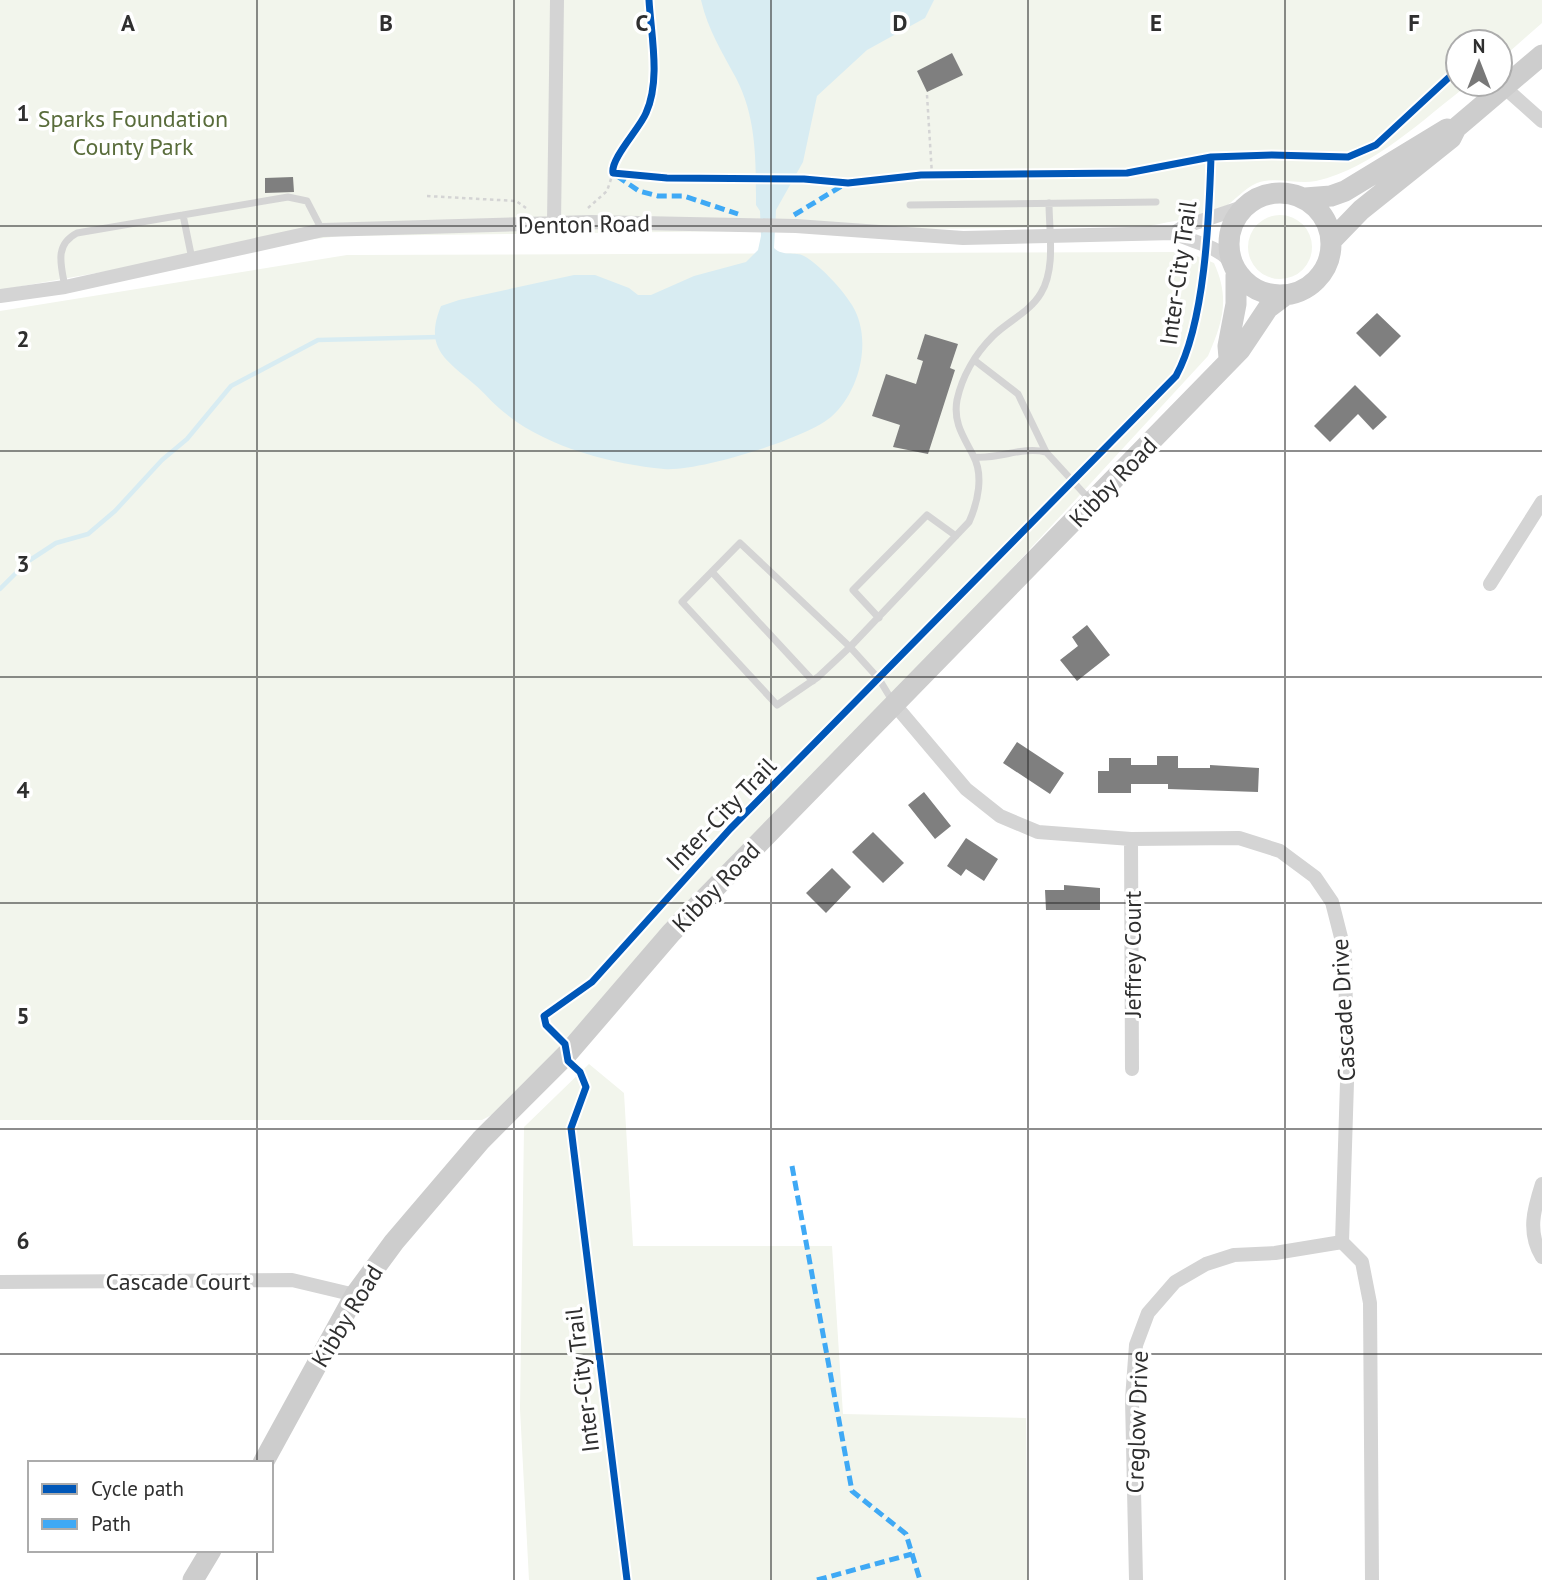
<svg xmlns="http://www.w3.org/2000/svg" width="1542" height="1580" font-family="'PT Sans',sans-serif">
	<rect width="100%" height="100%" fill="#fff"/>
	<path fill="#f2f5ec" d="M0 0H1542V23L1500 60V42H1458V84H1469C1423 119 1374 168 1316 181 1297 185 1277 176 1257 183 1243 189 1235 201 1223 208 1206 217 1170 221 1150 226L341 236 244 247 0 290Z
		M1248 247a32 32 0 1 1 64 0a32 32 0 1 1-64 0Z
		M1187 252 1214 263C1230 298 1223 322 1208 356L524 1098 482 1120H0V311L347 255Z
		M589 1064 624 1093 633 1246H832L843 1414 1026 1418 1028 1580H529L520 1409 524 1127Z"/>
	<path fill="#d8ecf2" d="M701 0H934L925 18 867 50 817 96 803 162 776 210 774 248C783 257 795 251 804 256 820 265 842 289 852 305 873 339 860 392 831 417 805 439 698 472 664 469 612 464 546 447 505 413 494 405 485 393 474 384 445 359 424 348 441 306L459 300 574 275H595L629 288 638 295H651L694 276 746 262 758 250 761 236 760 211 756 205C756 163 757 118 736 78 722 52 708 30 701 0Z"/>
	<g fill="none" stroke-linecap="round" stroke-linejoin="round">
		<path stroke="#d8ecf2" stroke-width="4.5" d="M0 589 27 562 56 543 88 534 115 511 162 460 187 439 231 386 318 340 438 337"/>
	</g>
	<path fill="#7f7f7f" d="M952 53 963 75 927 92 917 71Z
		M293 177 294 192 265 193V178Z
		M1377 313 1401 336 1380 357 1356 333Z
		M925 334 958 344 950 368 955 370 928 454 893 447 900 425 872 416 886 374 916 384 923 361 917 359Z
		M1355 385 1387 417 1373 430 1358 414 1330 442 1314 426Z
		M1087 625 1110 655 1077 681 1060 660 1078 646 1072 637Z
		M1017 742 1064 773 1050 794 1003 763Z
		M1157 756H1178V768H1210V765L1259 768 1258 792 1168 789V784H1131V793H1098V771H1109V758H1131V765H1157Z
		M924 792 951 826 935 839 908 805Z
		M873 832 904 863 883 883 852 852Z
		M966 838 998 859 984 881 966 869 961 876 947 866Z
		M832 868 851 887 826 913 806 893Z
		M1064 885 1100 888V910H1046L1045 890H1064Z"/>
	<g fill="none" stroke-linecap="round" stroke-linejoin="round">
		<path stroke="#d4d4d4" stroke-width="2.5" stroke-dasharray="3.5 3.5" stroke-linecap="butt" d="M927 95 932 175
			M427 196 516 201 526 208
			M588 208 607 191 613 173"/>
		<path stroke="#d4d4d4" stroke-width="7" d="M910 205 1156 202
			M183 215 192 259
			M65 287C61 265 54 245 77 233L288 197 307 201 322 230
			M974 360 1018 394 1046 452 1090 500
			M975 457C1000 459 1023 446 1046 452
			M740 543 850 647 818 677 777 705 682 602Z
			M712 572 813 681
			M879 618 853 590 927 515 956 536
			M893 702 879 679 850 647 969 522C978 502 984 475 973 455 963 436 953 422 957 400 962 376 976 353 993 336 1008 321 1030 312 1041 293 1056 268 1049 231 1049 203"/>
		<path stroke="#d4d4d4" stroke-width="14" d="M1504 87 1542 121
			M554 223 557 0
			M1174 233 1183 227 1246 206
			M0 296 65 287 323 230 590 222 796 226 963 238 1174 233C1195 243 1213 244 1230 261
			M1490 584 1542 502
			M895 705 966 789 1000 816 1038 832 1131 839 1239 838 1280 851 1315 877 1332 902 1345 953 1347 1082 1342 1242 1362 1262 1370 1303 1372 1580
			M1131 839 1132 1069
			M1542 1184C1534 1209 1527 1232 1542 1257
			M0 1282 292 1280 355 1295
			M1136 1580 1132 1399 1136 1345 1148 1313 1175 1282 1206 1264 1234 1255 1275 1253 1342 1242"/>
		<path stroke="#cdcdcd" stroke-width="21" d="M1229 244a51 51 0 1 1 102 0a51 51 0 1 1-102 0Z
			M1305 198 1331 196 1345 191 1447 129
			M1332 240 1361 210 1451 138 1456 128 1542 55
			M1229 358 1228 346 1236 304V275
			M263 1463 355 1295 394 1242 481 1140 567 1054 671 933 1240 350 1268 308 1284 296
			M193 1580 211 1550"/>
		<path stroke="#3fa9f5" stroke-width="5" stroke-dasharray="10 5" stroke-linecap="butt" d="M617 176 639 191 658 196H684L738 214
			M794 215 845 184
			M792 1166 852 1491 906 1534 920 1580
			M817 1580 912 1554"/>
		<defs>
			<path id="cycleway" d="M649 0C651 35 661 80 646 113 640 128 610 159 613 173L667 178 804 179 848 183 921 175 1127 173 1211 157 1272 155 1348 157 1376 145 1458 69
				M627 1580 571 1128 586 1087 580 1072 568 1061 565 1044 546 1025 544 1016 592 982 730 829 1176 376C1205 323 1209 219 1211 157"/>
		</defs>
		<use href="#cycleway" stroke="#fff" stroke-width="11"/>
		<use href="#cycleway" stroke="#0057b8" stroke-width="7"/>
	</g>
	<path fill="none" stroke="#2f2f2f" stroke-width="2" stroke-opacity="0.55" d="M257 0V1463M514 0V1580M771 0V1580M1028 0V1580M1285 0V1580M0 226H1542M0 451H1542M0 677H1542M0 903H1542M0 1129H1542M0 1354H1542M257 1550V1580"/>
	<g text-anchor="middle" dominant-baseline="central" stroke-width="7" stroke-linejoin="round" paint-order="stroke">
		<g font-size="24" fill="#596c3b" stroke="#fff">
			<text x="133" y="118">Sparks Foundation<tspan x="133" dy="28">County Park</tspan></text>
		</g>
		<g font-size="24" fill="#2f2f2f" stroke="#fff">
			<text transform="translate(584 224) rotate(-1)">Denton Road</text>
			<text transform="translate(1178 273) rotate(-82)">Inter-City Trail</text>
			<text transform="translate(1113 482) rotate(-46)">Kibby Road</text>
			<text transform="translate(721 814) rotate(-46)">Inter-City Trail</text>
			<text transform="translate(716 887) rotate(-46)">Kibby Road</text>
			<text transform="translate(1132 954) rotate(-90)">Jeffrey Court</text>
			<text transform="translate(1343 1010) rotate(-93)">Cascade Drive</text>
			<text x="178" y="1281">Cascade Court</text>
			<text transform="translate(347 1316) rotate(-59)">Kibby Road</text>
			<text transform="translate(582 1380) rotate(-97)">Inter-City Trail</text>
			<text transform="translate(1137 1422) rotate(-88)">Creglow Drive</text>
		</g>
	</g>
	<g font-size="23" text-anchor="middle" font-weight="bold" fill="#2f2f2f" stroke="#fff" stroke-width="7" stroke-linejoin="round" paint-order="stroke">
		<text x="128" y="31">A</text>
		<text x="386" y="31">B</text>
		<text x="642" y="31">C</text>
		<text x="900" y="31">D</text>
		<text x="1156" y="31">E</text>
		<text x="1414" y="31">F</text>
		<text x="23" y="121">1</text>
		<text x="23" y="347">2</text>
		<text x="23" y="572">3</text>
		<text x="23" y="798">4</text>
		<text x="23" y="1024">5</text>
		<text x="23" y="1249">6</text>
	</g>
	<rect x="28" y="1461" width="245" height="91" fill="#ffffff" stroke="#acacac" stroke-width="2"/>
	<rect x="42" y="1484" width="35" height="10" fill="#0057b8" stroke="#acacac" stroke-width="2"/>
	<text x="91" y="1496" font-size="21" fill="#2f2f2f">Cycle path</text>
	<rect x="42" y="1519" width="35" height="10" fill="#3fa9f5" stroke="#acacac" stroke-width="2"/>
	<text x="91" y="1531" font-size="21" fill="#2f2f2f">Path</text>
	<g transform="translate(1479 63)"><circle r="33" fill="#ffffff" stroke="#acacac" stroke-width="2"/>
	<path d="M0-5L12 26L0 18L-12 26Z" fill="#787878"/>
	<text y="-10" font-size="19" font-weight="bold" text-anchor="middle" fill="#2f2f2f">N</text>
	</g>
</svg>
